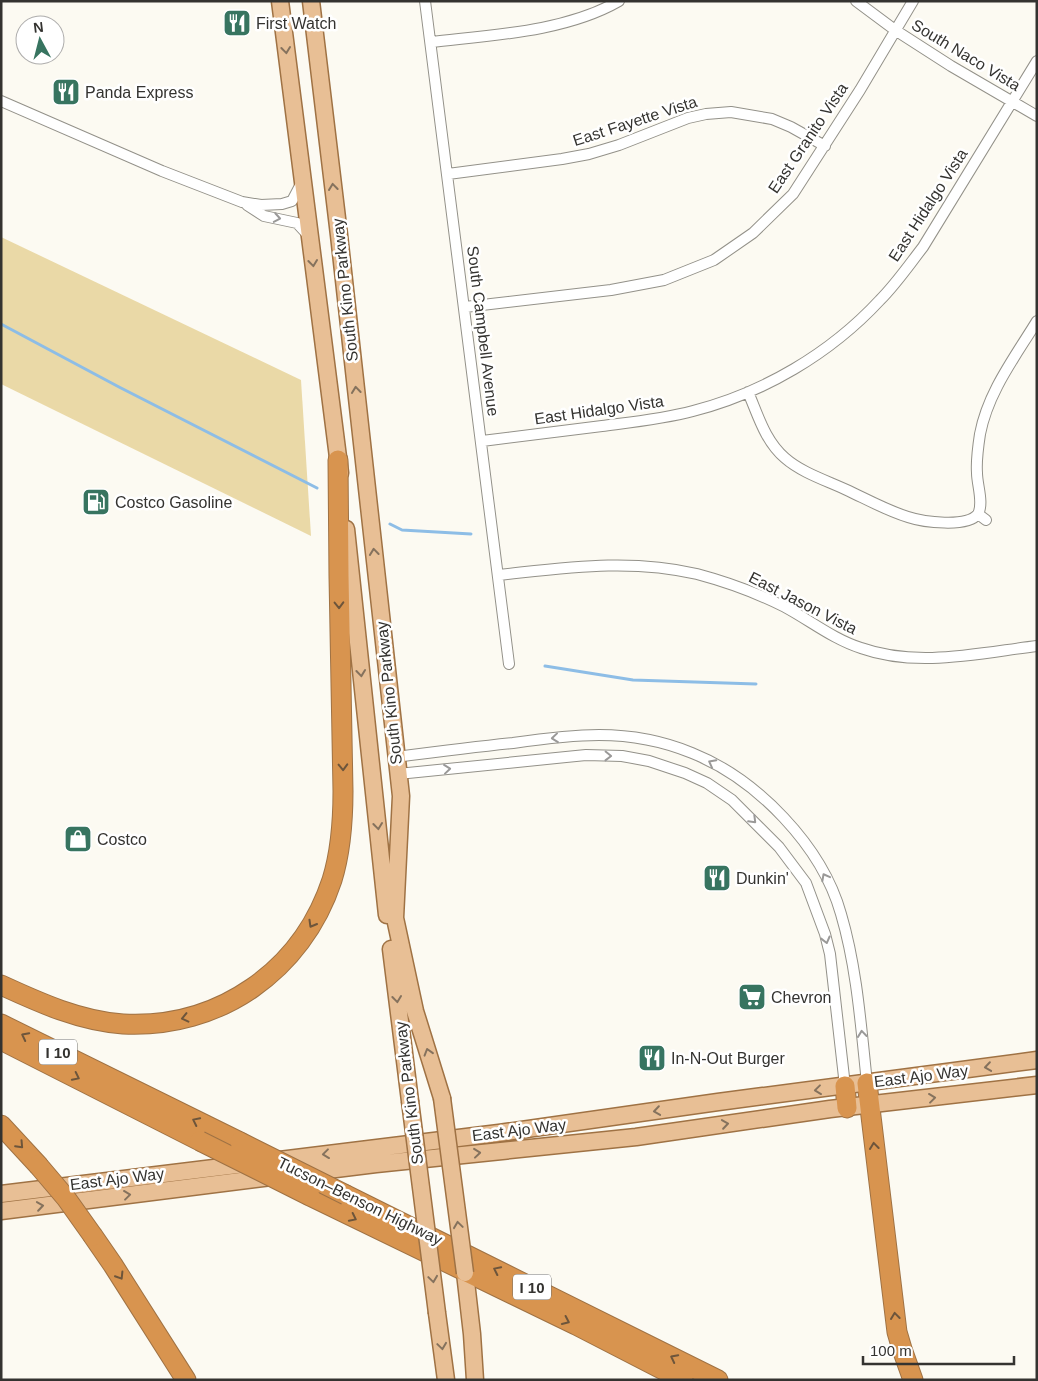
<svg xmlns="http://www.w3.org/2000/svg" width="1038" height="1381" font-family="Helvetica,sans-serif">
	<rect width="100%" height="100%" fill="#fcfaf2"/>
	<path fill="#ead9a7" d="M1 237 301 380 311 536 1 384Z"/>
	<g fill="none" stroke-linecap="round" stroke-linejoin="round">
		<path stroke="#8dbde6" stroke-width="3" d="M1 324 119 387 317 488
			M390 524 402 530 471 534
			M545 666 633 680 756 684"/>
		<defs>
			<path id="minor" d="M425 1 509 664
				M856 1 895 30 951 66 1037 116
				M431 42C492 35 565 32 619 1
				M1 101 162 171 242 202 261 205 282 204 292 201 302 182
				M448 174 562 159 589 154 619 145 688 118 706 114 731 112 772 119 791 127 825 146
				M247 205 264 216 297 223 308 235
				M465 307 611 290 664 280 714 260 753 233 793 194 860 90 913 1
				M748 392C758 415 765 441 785 458 802 473 828 481 849 491 868 500 888 511 908 517 923 522 967 528 978 514
				M482 441C522 436 562 431 602 426 633 422 663 419 693 411 763 393 830 354 880 300 896 284 909 265 923 247L1037 61
				M986 520 978 514C984 503 977 485 977 473 976 460 978 447 980 434 988 392 1015 357 1037 321
				M498 575C565 568 629 558 697 574 727 582 757 593 785 607 811 621 833 639 861 648 917 668 979 653 1037 646
				M396 757C435 752 474 747 513 743 541 739 570 735 599 735 630 735 663 741 692 753 757 779 822 846 841 914 857 968 861 1027 867 1083
				M398 774 586 755 622 756 649 761 685 773 707 783 732 800 779 847 806 883 825 934 830 954 845 1086"/>
			<path id="primary" d="M280 1 340 473
				M311 1 339 235 401 796 395 918 415 1011 442 1098
				M346 529 387 915
				M391 949 410 1101
				M1 1194 499 1133 718 1102 1037 1060
				M1 1211 376 1164 636 1137 830 1109 1037 1085
				M465 1273 472 1334 475 1380
				M437 1313 446 1380"/>
			<path id="motorway" d="M1 985C40 1003 80 1021 123 1024 219 1029 302 971 332 880 341 851 343 821 343 791L339 576 338 460
				M1 1024 240 1142
				M1 1040 200 1141
				M867 1083 897 1332 902 1349 913 1380
				M845 1086 847 1108
				M1 1125 38 1165
				M346 1195 718 1380
				M310 1196 576 1325 683 1380
				M93 1236 113 1265 186 1380"/>
		</defs>
		<use href="#minor" stroke="#939189" stroke-width="12"/>
		<use href="#primary" stroke="#9f7244" stroke-width="19"/>
		<use href="#motorway" stroke="#9f7244" stroke-width="21"/>
		<use href="#minor" stroke="#fff" stroke-width="10"/>
		<use href="#primary" stroke="#e8bf95" stroke-width="16"/>
		<use href="#motorway" stroke="#d8944f" stroke-width="19"/>
		<defs>
			<path id="primary-bridge" d="M442 1098 465 1273
				M410 1101 437 1313"/>
			<path id="motorway-bridge" d="M200 1141 310 1196
				M240 1142 346 1195
				M38 1165 66 1198 93 1236"/>
		</defs>
		<use href="#primary-bridge" stroke="#9f7244" stroke-width="19" stroke-linecap="butt"/>
		<use href="#motorway-bridge" stroke="#9f7244" stroke-width="21" stroke-linecap="butt"/>
		<use href="#primary-bridge" stroke="#e8bf95" stroke-width="16"/>
		<use href="#motorway-bridge" stroke="#d8944f" stroke-width="19"/>
	</g>
	<defs><path id="oneway-chevron" d="M-2-3.5L2.5 0L-2 3.5" fill="none" stroke-width="1.6" stroke-linecap="round" stroke-linejoin="round" transform="scale(1.25)"/></defs>
	<g stroke="#85725d">
		<use href="#oneway-chevron" transform="translate(286 50) rotate(83)"/>
		<use href="#oneway-chevron" transform="translate(333 187) rotate(-97)"/>
		<use href="#oneway-chevron" transform="translate(313 263) rotate(83)"/>
		<use href="#oneway-chevron" transform="translate(356 390) rotate(-96)"/>
		<use href="#oneway-chevron" transform="translate(374 552) rotate(-96)"/>
		<use href="#oneway-chevron" transform="translate(361 673) rotate(84)"/>
		<use href="#oneway-chevron" transform="translate(378 826) rotate(83)"/>
		<use href="#oneway-chevron" transform="translate(397 999) rotate(83)"/>
		<use href="#oneway-chevron" transform="translate(428 1052) rotate(-107)"/>
		<use href="#oneway-chevron" transform="translate(988 1067) rotate(172)"/>
		<use href="#oneway-chevron" transform="translate(818 1090) rotate(173)"/>
		<use href="#oneway-chevron" transform="translate(932 1098) rotate(-7)"/>
		<use href="#oneway-chevron" transform="translate(657 1111) rotate(172)"/>
		<use href="#oneway-chevron" transform="translate(725 1124) rotate(-8)"/>
		<use href="#oneway-chevron" transform="translate(477 1153) rotate(-6)"/>
		<use href="#oneway-chevron" transform="translate(326 1154) rotate(173)"/>
		<use href="#oneway-chevron" transform="translate(127 1195) rotate(-7)"/>
		<use href="#oneway-chevron" transform="translate(40 1206) rotate(-8)"/>
		<use href="#oneway-chevron" transform="translate(458 1225) rotate(-98)"/>
		<use href="#oneway-chevron" transform="translate(433 1279) rotate(82)"/>
		<use href="#oneway-chevron" transform="translate(442 1346) rotate(82)"/>
	</g>
	<g stroke="#9a9998">
		<use href="#oneway-chevron" transform="translate(277 218) rotate(10)"/>
		<use href="#oneway-chevron" transform="translate(555 738) rotate(174)"/>
		<use href="#oneway-chevron" transform="translate(608 756) rotate(1)"/>
		<use href="#oneway-chevron" transform="translate(712 763) rotate(-152)"/>
		<use href="#oneway-chevron" transform="translate(447 769) rotate(-6)"/>
		<use href="#oneway-chevron" transform="translate(753 820) rotate(45)"/>
		<use href="#oneway-chevron" transform="translate(825 877) rotate(-118)"/>
		<use href="#oneway-chevron" transform="translate(826 940) rotate(76)"/>
		<use href="#oneway-chevron" transform="translate(862 1034) rotate(-96)"/>
	</g>
	<g stroke="#6d553b">
		<use href="#oneway-chevron" transform="translate(339 605) rotate(89)"/>
		<use href="#oneway-chevron" transform="translate(343 767) rotate(88)"/>
		<use href="#oneway-chevron" transform="translate(312 924) rotate(120)"/>
		<use href="#oneway-chevron" transform="translate(185 1018) rotate(167)"/>
		<use href="#oneway-chevron" transform="translate(25 1036) rotate(-153)"/>
		<use href="#oneway-chevron" transform="translate(76 1077) rotate(26)"/>
		<use href="#oneway-chevron" transform="translate(196 1121) rotate(-154)"/>
		<use href="#oneway-chevron" transform="translate(20 1145) rotate(47)"/>
		<use href="#oneway-chevron" transform="translate(874 1146) rotate(-97)"/>
		<use href="#oneway-chevron" transform="translate(353 1218) rotate(26)"/>
		<use href="#oneway-chevron" transform="translate(497 1270) rotate(-154)"/>
		<use href="#oneway-chevron" transform="translate(120 1276) rotate(58)"/>
		<use href="#oneway-chevron" transform="translate(895 1316) rotate(-97)"/>
		<use href="#oneway-chevron" transform="translate(566 1321) rotate(25)"/>
		<use href="#oneway-chevron" transform="translate(674 1358) rotate(-153)"/>
	</g>
	<defs>
		<symbol id="restaurant-square" viewBox="-11 -11 22 22"><rect x="-9" y="-9" width="18" height="18" rx="4" fill="#377460" stroke="#fff"/><path d="M-5-6h1v4h1v-4h1v4h1v-4h1v5L-1.5 .5V6h-2V.5L-5-1ZM5-6V6H3V1.5H1.5Q1.5-4 5-6Z" fill="#fff"/></symbol>
		<symbol id="fuel-square" viewBox="-11 -11 22 22"><rect x="-9" y="-9" width="18" height="18" rx="4" fill="#377460" stroke="#fff"/><path d="M-5.5-6h7V0h2V4h1.3V-2.5L3-4.5l.8-.8L6-3V5H2.5V1h-1V6h-7ZM-4.2-4.7v3.2H.2V-4.7Z" fill="#fff"/></symbol>
		<symbol id="shop-square" viewBox="-11 -11 22 22"><rect x="-9" y="-9" width="18" height="18" rx="4" fill="#377460" stroke="#fff"/><path d="M-5-2.5h2.3a2.7 3.5 0 0 1 5.4 0H5L5.5 6h-11ZM-1.5-2.5h3a1.5 2.3 0 0 0-3 0Z" fill="#fff"/></symbol>
		<symbol id="supermarket-square" viewBox="-11 -11 22 22"><rect x="-9" y="-9" width="18" height="18" rx="4" fill="#377460" stroke="#fff"/><path d="M-6-5.5h2.5l.6 2H6L4.5 2H-2.5L-4.4-4H-6ZM-1.5 3.2a1.3 1.3 0 1 0 .1 0ZM3 3.2a1.3 1.3 0 1 0 .1 0Z" fill="#fff"/></symbol>
	</defs>
	<g fill-rule="evenodd">
		<use href="#restaurant-square" x="221" y="7" width="32" height="32"/>
		<use href="#restaurant-square" x="50" y="76" width="32" height="32"/>
		<use href="#fuel-square" x="80" y="486" width="32" height="32"/>
		<use href="#shop-square" x="62" y="823" width="32" height="32"/>
		<use href="#restaurant-square" x="701" y="862" width="32" height="32"/>
		<use href="#supermarket-square" x="736" y="981" width="32" height="32"/>
		<use href="#restaurant-square" x="636" y="1042" width="32" height="32"/>
	</g>
	<g text-anchor="middle" dominant-baseline="central" stroke-width="5" stroke-linejoin="round" paint-order="stroke">
		<g fill="#fff" stroke="#71706e" stroke-width="1">
			<rect x="39" y="1039.5" width="38" height="25" rx="4"/>
			<rect x="513" y="1274.5" width="38" height="25" rx="4"/>
		</g>
		<g font-size="15" font-weight="bold" fill="#343330">
			<text x="58" y="1052">I 10</text>
			<text x="532" y="1287">I 10</text>
		</g>
		<g font-size="16" fill="#343330" stroke="#fff" text-anchor="start">
			<text x="256" y="23">First Watch</text>
			<text x="85" y="92">Panda Express</text>
			<text x="115" y="502">Costco Gasoline</text>
			<text x="97" y="839">Costco</text>
			<text x="736" y="878">Dunkin'</text>
			<text x="771" y="997">Chevron</text>
			<text x="671" y="1058">In-N-Out Burger</text>
		</g>
		<g font-size="16" fill="#343330" stroke="#fff">
			<text transform="translate(966 55) rotate(31)">South Naco Vista</text>
			<text transform="translate(635 121) rotate(-18)">East Fayette Vista</text>
			<text transform="translate(808 138) rotate(-56)">East Granito Vista</text>
			<text transform="translate(928 205) rotate(-57)">East Hidalgo Vista</text>
			<text transform="translate(345 290) rotate(-96)">South Kino Parkway</text>
			<text transform="translate(483 331) rotate(83)">South Campbell Avenue</text>
			<text transform="translate(599 410) rotate(-8)">East Hidalgo Vista</text>
			<text transform="translate(803 603) rotate(27)">East Jason Vista</text>
			<text transform="translate(389 693) rotate(-96)">South Kino Parkway</text>
			<text transform="translate(921 1076) rotate(-7)">East Ajo Way</text>
			<text transform="translate(409 1093) rotate(-97)">South Kino Parkway</text>
			<text transform="translate(519 1130) rotate(-7)">East Ajo Way</text>
			<text transform="translate(117 1179) rotate(-7)">East Ajo Way</text>
			<text transform="translate(360 1201) rotate(26)">Tucson–Benson Highway</text>
		</g>
	</g>
	<rect width="1038" height="1381" fill="none" stroke="#343330" stroke-width="5"/>
	<g transform="translate(40 40) rotate(353)"><circle r="24" fill="#ffffff" stroke="#aeadac"/>
	<path d="M0-4L9 19L0 12L-9 19Z" fill="#377460"/>
	<text y="-8" font-size="14" font-weight="bold" text-anchor="middle" fill="#343330">N</text>
	</g>
	<path d="M863 1356v8h151v-8" fill="none" stroke="#343330" stroke-width="2.5"/>
	<text x="870" y="1356" font-size="15" fill="#343330" stroke="#ffffff" stroke-width="4" paint-order="stroke">100 m</text>
</svg>
